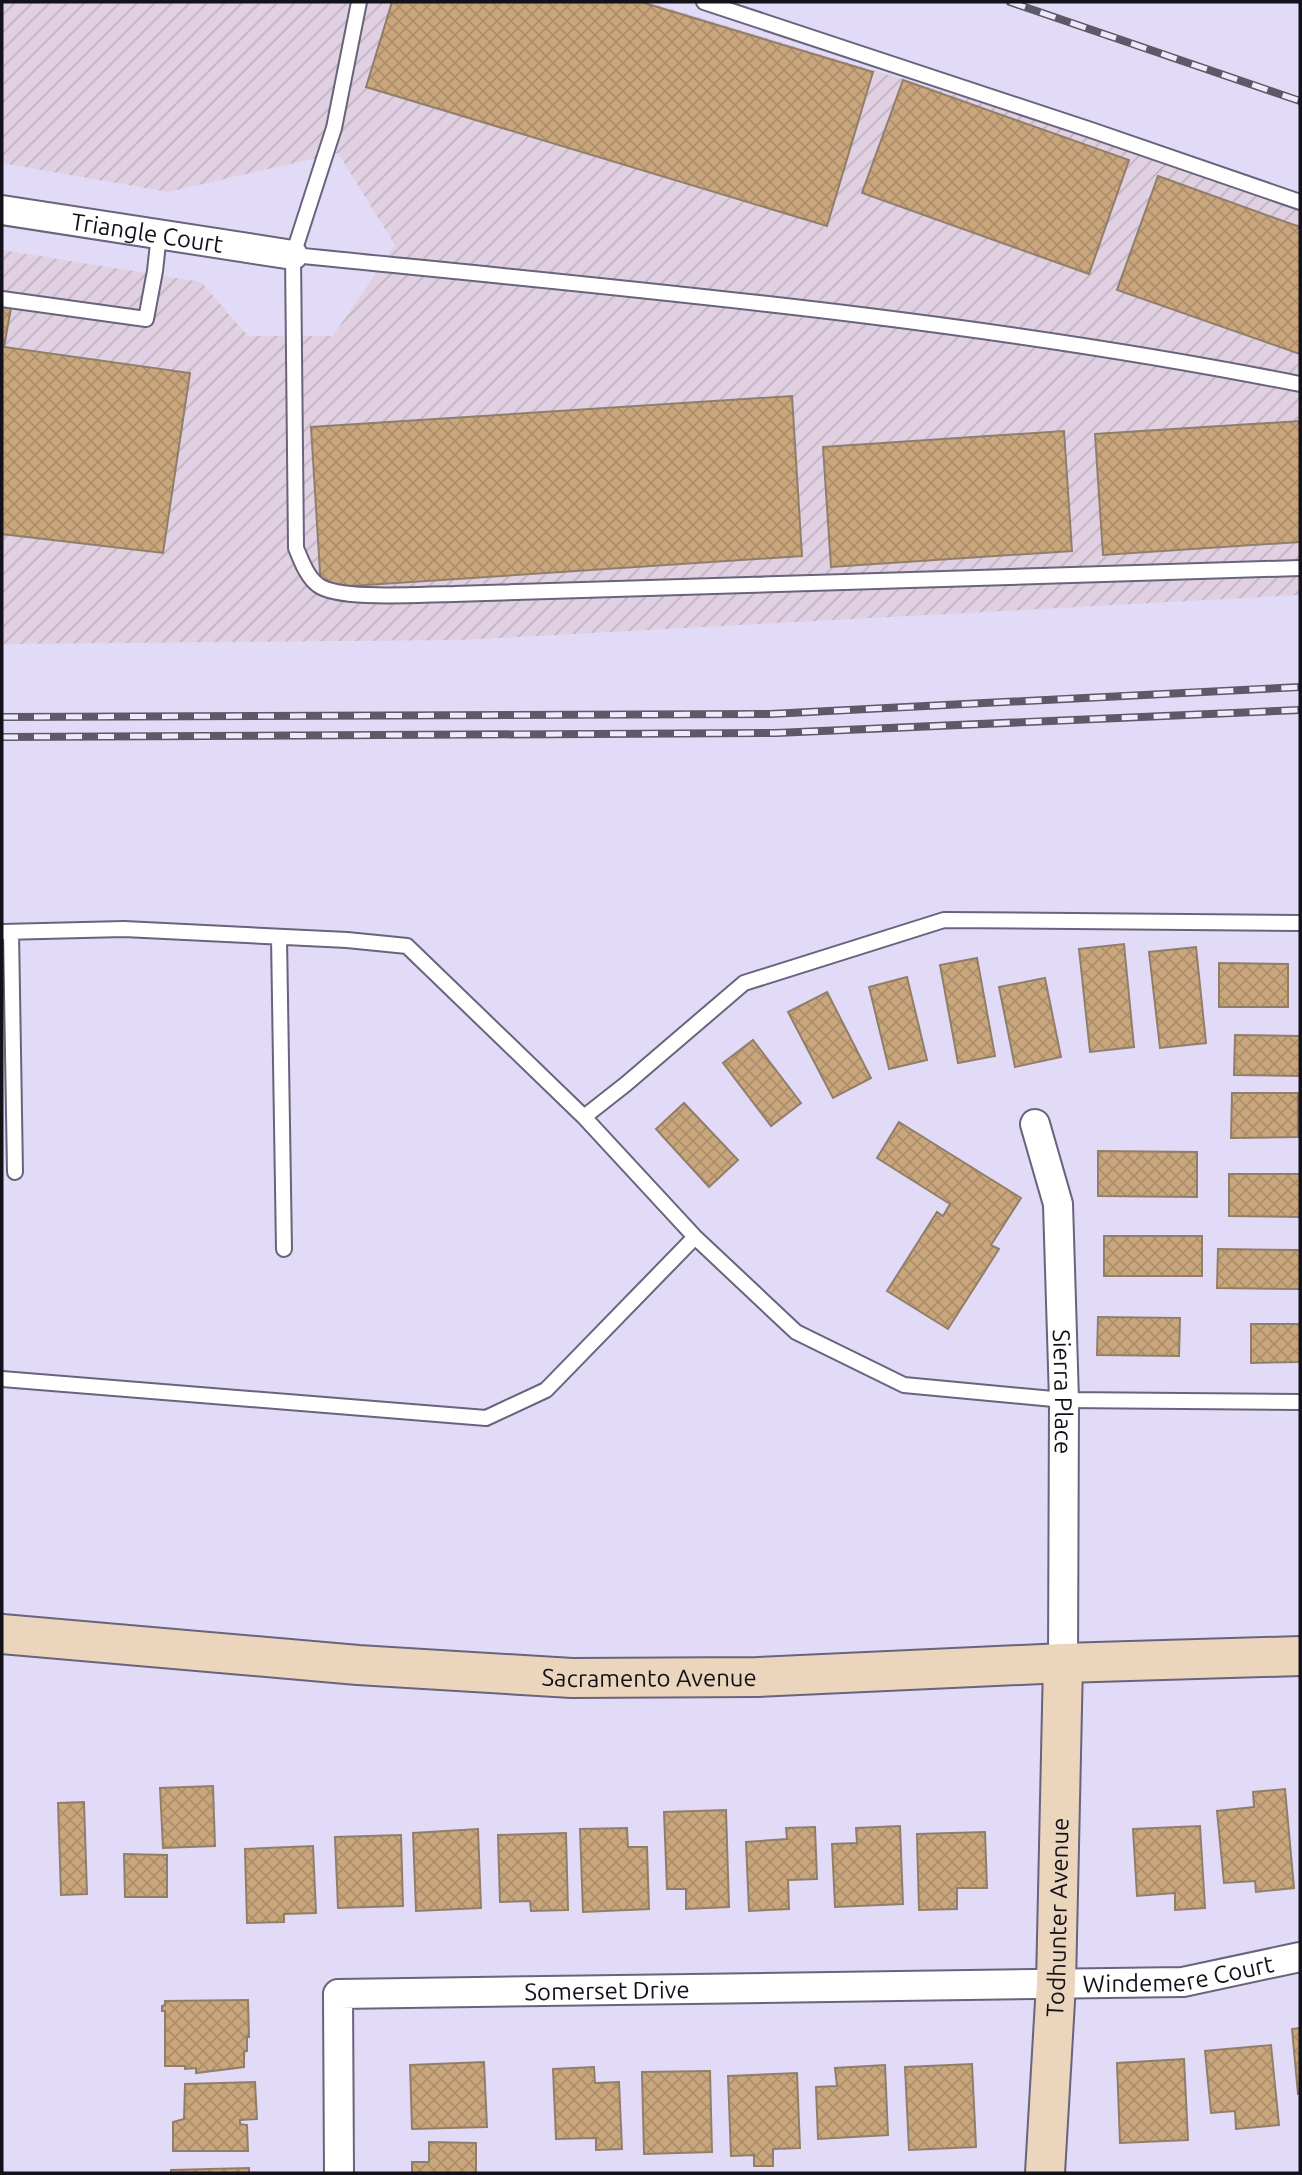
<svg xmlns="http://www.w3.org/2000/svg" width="1302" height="2175" font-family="Ubuntu,sans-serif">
	<defs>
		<pattern id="industrial-furrows" width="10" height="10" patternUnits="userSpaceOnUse" patternTransform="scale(1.75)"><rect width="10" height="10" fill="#e0d0e2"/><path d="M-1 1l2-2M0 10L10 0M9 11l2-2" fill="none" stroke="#bfb2c1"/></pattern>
		<pattern id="building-cross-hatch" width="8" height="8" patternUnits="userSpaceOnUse" patternTransform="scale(1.75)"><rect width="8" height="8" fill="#caa67d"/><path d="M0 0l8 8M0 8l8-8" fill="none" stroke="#ad8e6b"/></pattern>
	</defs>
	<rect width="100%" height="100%" fill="#e2dbf7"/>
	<path fill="url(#industrial-furrows)" d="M2 2H649L1300 200V595L461 640 2 644V250L201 282 248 336H333L395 245 338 153 168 192 2 163Z"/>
	<path fill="url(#building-cross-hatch)" stroke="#917e6a" stroke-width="2" d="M392 2H641L873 72 827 226 366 87Z
		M903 80 1129 160 1089 274 862 193Z
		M1158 176 1300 227V354L1117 290Z
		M2 307 11 308 4 347 190 373 163 553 2 534Z
		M792 396 802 556 321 588 311 427Z
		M1300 421V542L1103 555 1095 434Z
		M1064 431 1072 551 831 567 823 447Z
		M1124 944 1134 1047 1090 1052 1079 949Z
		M1196 947 1206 1043 1160 1048 1149 952Z
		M977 958 995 1056 958 1063 940 965Z
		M1219 963 1288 964V1007H1219Z
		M907 977 927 1060 889 1069 869 987Z
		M1045 978 1061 1057 1015 1067 999 987Z
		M827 992 871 1078 833 1098 788 1012Z
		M1235 1035 1300 1036V1076L1234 1075Z
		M753 1040 801 1103 771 1126 723 1063Z
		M1232 1093H1298V1137L1231 1138Z
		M684 1103 738 1160 709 1187 656 1129Z
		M899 1122 1021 1198 991 1245 999 1249 948 1329 887 1291 937 1212 943 1216 950 1204 877 1158Z
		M1098 1151 1197 1152V1197L1098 1196Z
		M1229 1174H1300V1217L1229 1216Z
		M1104 1236H1202V1276H1104Z
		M1218 1249 1300 1250V1289L1217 1288Z
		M1098 1317 1180 1318 1179 1356 1097 1355Z
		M1251 1324H1300V1362L1251 1363Z
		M213 1786 215 1846 163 1848 160 1788Z
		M1285 1789 1294 1888 1256 1892 1255 1881 1224 1883 1217 1811 1254 1807 1253 1792Z
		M84 1802 87 1894 61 1895 58 1803Z
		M726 1810 729 1907 686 1909V1889H667L664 1812Z
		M900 1826 903 1904 835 1907 832 1844 857 1843 856 1828Z
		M1200 1826 1205 1908 1175 1910V1893L1137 1896 1133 1829Z
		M815 1827 817 1879 788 1880 789 1909 749 1911 746 1842 787 1839 786 1828Z
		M627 1828 628 1847H647L649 1909 583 1912 580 1829Z
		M478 1829 481 1908 416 1911 413 1833Z
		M985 1832 987 1888H957V1909L919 1910 917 1834Z
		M566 1833 568 1910 531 1911 530 1901 500 1902 498 1835Z
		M401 1835 403 1906 338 1908 335 1837Z
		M313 1846 316 1913 284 1914V1922L247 1923 245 1849Z
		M124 1854 167 1855V1897H125Z
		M248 2000 249 2037H247V2051L244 2052V2067L196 2073V2068L185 2069V2066H165V2011H162V2006L165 2005V2001Z
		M1300 2028V2094H1298L1292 2029Z
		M1271 2045 1279 2125 1236 2129 1235 2111 1211 2113 1205 2051Z
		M1184 2059 1188 2140 1120 2143 1117 2063Z
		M484 2062 487 2127 412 2129 410 2065Z
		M972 2064 976 2147 909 2150 905 2067Z
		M885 2065 888 2135 818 2139 816 2087 837 2086 835 2068Z
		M594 2067 595 2083 619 2082 622 2149 596 2150V2138L556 2139 553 2069Z
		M710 2071 712 2152 644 2154 642 2072Z
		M797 2073 800 2148 773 2149V2166H754V2155L731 2156 728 2076Z
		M255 2082 257 2119 240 2120V2124L247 2125 248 2151H173V2122L184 2119 185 2084Z
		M429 2142 476 2143V2173H412V2162H429Z
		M249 2168V2173H171V2170Z"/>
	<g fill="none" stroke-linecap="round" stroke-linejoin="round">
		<defs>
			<path id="lane" d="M359 2 334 128 293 255 296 548C301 560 307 577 318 585 339 601 425 594 454 594L1300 568
				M704 2 1091 130 1300 202
				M293 255C630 289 968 318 1300 384
				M2 299 146 319 155 271 159 234
				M2 932 124 929 347 940 407 946 584 1117 695 1237 796 1332 904 1385 1064 1400 1300 1402
				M11 932 15 1172
				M279 937 284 1249
				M584 1117 626 1084 744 983 944 920 1300 923
				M2 1379 486 1418 546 1390 695 1237"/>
			<g id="street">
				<path id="s1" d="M2 210 293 255"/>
				<path id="s2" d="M1035 1124 1058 1204 1064 1400 1063 1663"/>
				<path id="s3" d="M339 2173 338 1994 1183 1982 1300 1957"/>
			</g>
			<g id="secondary">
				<path id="s4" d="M2 1634 358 1665 572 1678 757 1677 1063 1663 1300 1656"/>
				<path id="s5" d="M1045 2173 1056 1984 1063 1663"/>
			</g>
		</defs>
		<use href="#lane" stroke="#69637b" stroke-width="18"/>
		<use href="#street" stroke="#69637b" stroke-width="32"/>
		<use href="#secondary" stroke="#69637b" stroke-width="42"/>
		<use href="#lane" stroke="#fff" stroke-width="14"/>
		<use href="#street" stroke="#fff" stroke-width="28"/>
		<use href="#secondary" stroke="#ecd5bd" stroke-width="38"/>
		<defs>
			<path id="rail" d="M1010 2 1300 101
				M2 717 770 714 1300 687
				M2 737 776 733 1300 710"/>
		</defs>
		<use href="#rail" stroke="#5d5969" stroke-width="8"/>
		<use href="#rail" stroke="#eeeafb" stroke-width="5" stroke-dasharray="16" stroke-linecap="butt"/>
	</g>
	<g text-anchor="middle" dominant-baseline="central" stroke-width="5" stroke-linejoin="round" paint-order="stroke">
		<g font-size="24" fill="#13111a" stroke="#eeeafb">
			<text stroke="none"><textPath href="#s1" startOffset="147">Triangle Court</textPath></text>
			<text stroke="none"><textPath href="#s2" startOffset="271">Sierra Place</textPath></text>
			<text stroke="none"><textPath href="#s4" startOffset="649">Sacramento Avenue</textPath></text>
			<text stroke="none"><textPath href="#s5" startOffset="256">Todhunter Avenue</textPath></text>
			<text stroke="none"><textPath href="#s3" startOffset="1020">Windemere Court</textPath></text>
			<text stroke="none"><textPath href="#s3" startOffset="448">Somerset Drive</textPath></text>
		</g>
	</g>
	<rect width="1302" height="2175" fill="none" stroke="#13111a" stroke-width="7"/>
</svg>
